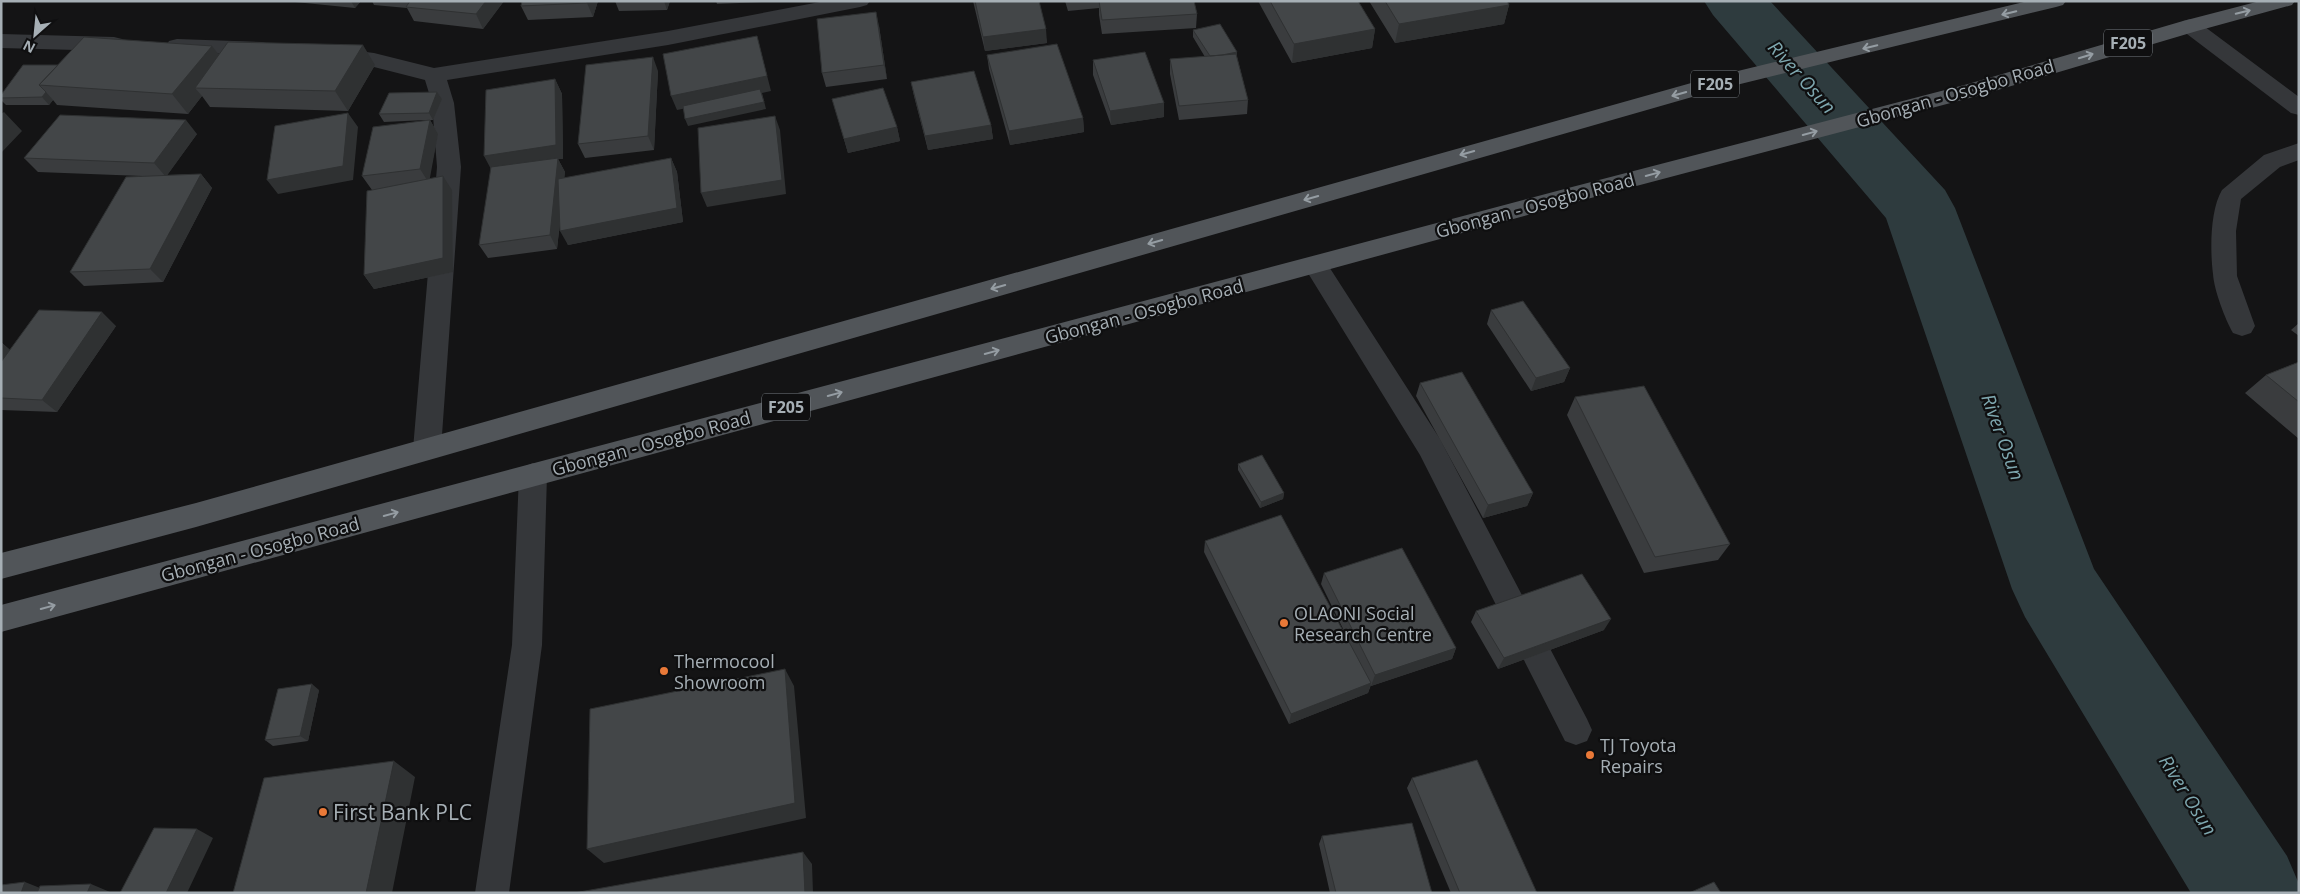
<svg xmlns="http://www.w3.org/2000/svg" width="2300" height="894" font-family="'Open Sans',sans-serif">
	<rect width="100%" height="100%" fill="#141415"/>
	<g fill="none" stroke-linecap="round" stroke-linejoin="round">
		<path fill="#2e3b3e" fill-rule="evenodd" d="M1704 1H1770L1945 190 1955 208 2094 569 2287 856 2299 884V893H2191L2025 617 2012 589 1886 218 1713 15Z"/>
		<path fill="#35373a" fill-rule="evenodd" d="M825 1H870L867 5 860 7 668 45 447 80 454 103 461 167 441 449 437 457 427 460 417 457 413 449 437 167 432 103 425 80 374 67 326 60 323 55 326 50 334 48 374 53 434 68 668 31Z
			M2190 19 2197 21 2299 97V115L2291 113 2183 31 2179 26 2183 21Z
			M1 34 114 37 122 39 125 44 122 49 114 51 1 48Z
			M177 39 262 42 270 44 273 49 270 54 262 56 169 51 166 46 169 41Z
			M2299 143V160L2280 167 2241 199 2236 231 2237 276 2255 326 2251 333 2242 336 2233 333C2225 319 2214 290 2213 274 2210 251 2210 210 2222 190L2264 155Z
			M1315 256 1324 259 1440 439 1587 719 1592 730 1587 741 1576 745 1565 741 1420 455 1303 265 1306 259Z
			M533 463 543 467 547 475 542 645 509 893H475L512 645 519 475 523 467Z"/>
		<path fill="#515559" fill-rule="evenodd" d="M2028 1H2066L2063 5 2056 7 1720 89 196 527 1 579V553L196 503 1709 78Z
			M2260 1H2295L2292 5 2197 31 1981 95 1572 203 1 632V605L1572 187 1968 84 2183 21Z"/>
	</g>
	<path fill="#3a3c3e" d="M285 1H361L355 8Z
		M372 1H504L483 29 414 21 407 8 374 5Z
		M598 1 593 17 528 20 521 6Z
		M615 1H670L667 10 619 11Z
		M716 1H762V2L717 4Z
		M973 1H1039L1047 43 985 51Z
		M1065 1H1194L1197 14 1196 28 1102 34 1099 15V8L1068 11Z
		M1258 1H1358L1375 29 1372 48 1292 63Z
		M1369 1H1507L1509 5 1504 24 1395 43Z
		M879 26 887 79 826 87 822 73Z
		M1193 30 1237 52V57L1248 100 1247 114 1179 120 1170 74V59L1205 57 1193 37Z
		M219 54 375 65 348 111 210 107 202 96 188 114 57 105 53 100 49 105H6L1 100V95L58 65Z
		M987 55 1083 118 1084 132 1010 145 989 69Z
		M1093 60 1164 117 1111 125 1093 75Z
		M658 71 654 150 585 158 578 144Z
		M555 79 562 94 563 159H558L565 172 564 178 671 158 677 172 683 222 568 245 560 223 557 249 488 258 479 245Z
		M911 82 991 125 993 139 928 150 914 96Z
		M437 92 442 99 433 120H430L438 134 429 178 452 190 453 272 374 289 364 275 372 190 362 176 426 120 384 122 379 114Z
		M832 99 897 127 900 141 848 153Z
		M197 134 167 175 201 174 212 188 163 282 84 286 70 272 142 176 38 172 24 158Z
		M1491 310 1570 368 1564 382 1531 391 1487 324Z
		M2299 323V336L2291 330Z
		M116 326 57 412 1 410V342L10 350Z
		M2299 362V439L2245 393 2266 375Z
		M1420 383 1533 493 1527 506 1483 518 1416 396Z
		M1575 397 1730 544 1718 560 1644 573 1567 415Z
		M1238 464 1284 493 1283 499 1260 508 1238 470Z
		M1205 541 1349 641 1321 584 1324 573 1456 648 1452 659 1371 686V685L1368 693 1289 724 1204 552Z
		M1476 611 1604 630 1498 669 1471 622Z
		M319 690 308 741 273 746 265 740Z
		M1412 778 1537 893H1451L1407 788Z
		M1322 836 1432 893H1330L1319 844Z"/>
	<path fill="#2f3132" d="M351 1H361L355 8Z
		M486 1H504L483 29 476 14Z
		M587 1H598L593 17 587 3Z
		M664 1H670L667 10Z
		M1509 5 1504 24 1395 43 1399 24Z
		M876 12 879 26 887 79 884 65Z
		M1046 29 1047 43 985 51 983 37Z
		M1375 29 1372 48 1292 63 1294 44Z
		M757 36 771 91 762 93 766 109 688 126 685 119 761 93 677 110 671 96Z
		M363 45 375 65 348 111 335 91Z
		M212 46 227 65 195 88 202 96 188 114 172 94Z
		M1237 52V59L1211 58Z
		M653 57 658 71 654 150 648 136Z
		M555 79 562 94 563 159H558L565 172 557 249 550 235 492 171 484 156Z
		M46 92 53 100 49 105 42 97Z
		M437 92 442 99 433 120 429 113Z
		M1164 103V117L1111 125 1110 111Z
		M4 112 22 131 1 153V114Z
		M348 113 358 127 353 180 278 194 267 180Z
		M775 116 780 130 786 194 707 207 701 193Z
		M1083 118 1084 132 1010 145 1009 131Z
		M186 120 197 134 166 177 154 163Z
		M430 120 438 134 429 183 420 169Z
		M991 125 993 139 928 150 925 136Z
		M897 127 900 141 848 153 844 139Z
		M671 158 677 172 683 222 568 245 560 231Z
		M201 174 212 188 163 282 150 269Z
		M443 176 452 190 453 272 374 289 364 275Z
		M102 312 116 326 57 412 42 400Z
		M1 342 10 350 1 365Z
		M1570 368 1564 382 1531 391 1536 378Z
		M1284 493 1283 499 1260 508 1261 502Z
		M1533 493 1527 506 1483 518 1488 505Z
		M1611 619 1604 630 1498 669 1504 658Z
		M1456 648 1452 659 1371 686 1375 675Z
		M785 669 794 686 806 818 604 863 587 849Z
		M1371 683 1368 693 1289 724 1291 714Z
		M312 684 319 690 308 741 300 736Z
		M394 761 415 777 392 893H366Z
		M197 829 213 838 187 893H166Z
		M803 852 812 864 813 893H805Z
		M25 882 45 890 44 893H21Z
		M91 884 110 892V893H87Z"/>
	<path fill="#434648" stroke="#2f3132" d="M410 1H486L476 14 406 7Z
		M522 1H587V3L521 6Z
		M975 1H1039L1046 29 983 37Z
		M1099 1H1194L1197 14 1102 20Z
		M1270 1H1358L1375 29 1294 44Z
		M1385 1H1507L1509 5 1399 24Z
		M876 12 884 65 822 73 817 19Z
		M1220 24 1237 52 1222 55 1210 56 1193 30Z
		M757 36 767 76 671 96 663 54Z
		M84 37 212 46 172 94 39 85Z
		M228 42 363 45 335 91 195 88Z
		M1057 44 1083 118 1009 131 987 55Z
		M1145 52 1164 103 1110 111 1093 60Z
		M1236 54 1248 100 1179 106 1170 59Z
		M653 57 648 136 578 144 586 65Z
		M23 65H58L39 85 46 92 42 97 1 98V95Z
		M974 71 991 125 925 136 911 82Z
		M555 79 556 145 484 156 486 90Z
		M883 88 897 127 844 139 832 99Z
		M760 89 764 102 685 119 683 106Z
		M437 92 429 113 379 114 389 93Z
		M348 113 343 166 267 180 275 126Z
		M60 115 186 120 154 163 24 158Z
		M775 116 782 180 701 193 698 128Z
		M430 120 420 169 362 176 373 127Z
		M558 158 550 235 479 245 491 167Z
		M671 158 677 208 560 231 558 179Z
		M201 174 150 269 70 272 126 177Z
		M443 176V258L364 275 367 191Z
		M1523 301 1570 368 1536 378 1491 310Z
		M39 310 102 312 42 400 1 398V362Z
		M2299 362V402L2266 375Z
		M1462 372 1533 493 1488 505 1420 383Z
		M1644 386 1730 544 1655 557 1575 397Z
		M1262 455 1284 493 1261 502 1238 464Z
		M1281 515 1371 683 1291 714 1205 541Z
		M1402 548 1456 648 1375 675 1324 573Z
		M1582 574 1611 619 1504 658 1476 611Z
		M785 669 795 803 587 849 590 709Z
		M312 684 300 736 265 740 278 689Z
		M1477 760 1537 893H1460L1412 778Z
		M394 761 366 893H233L264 778Z
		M1412 823 1432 893H1336L1322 836Z
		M154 828 197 829 166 893H120Z
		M803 852 805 893H574Z
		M25 882 21 893H1V885Z
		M1714 882 1721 893H1689Z
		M91 884 87 893H37L40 886Z"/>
	<defs><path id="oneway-shaft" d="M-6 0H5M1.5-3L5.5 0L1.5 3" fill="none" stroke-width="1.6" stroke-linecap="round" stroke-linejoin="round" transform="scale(1.25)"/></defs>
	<g stroke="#959da3">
		<use href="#oneway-shaft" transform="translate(2243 12) rotate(-14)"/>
		<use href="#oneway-shaft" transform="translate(2009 13) rotate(166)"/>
		<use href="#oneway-shaft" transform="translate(1870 47) rotate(167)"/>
		<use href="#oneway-shaft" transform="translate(2086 56) rotate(-17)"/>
		<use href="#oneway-shaft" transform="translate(1679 94) rotate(164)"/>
		<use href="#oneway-shaft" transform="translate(1810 133) rotate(-15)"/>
		<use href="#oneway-shaft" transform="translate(1467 153) rotate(164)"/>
		<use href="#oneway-shaft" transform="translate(1653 174) rotate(-15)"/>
		<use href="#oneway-shaft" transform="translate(1311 198) rotate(164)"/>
		<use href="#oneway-shaft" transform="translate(1155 242) rotate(164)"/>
		<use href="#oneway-shaft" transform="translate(998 287) rotate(164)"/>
		<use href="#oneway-shaft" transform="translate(992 352) rotate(-15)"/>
		<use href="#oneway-shaft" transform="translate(835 394) rotate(-15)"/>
		<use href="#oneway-shaft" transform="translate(391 514) rotate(-15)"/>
		<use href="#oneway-shaft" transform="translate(48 607) rotate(-15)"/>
	</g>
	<g fill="#e97938" stroke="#0f0f10" stroke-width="2">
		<circle cx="1284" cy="623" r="5"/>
		<circle cx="664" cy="671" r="5"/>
		<circle cx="1590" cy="755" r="5"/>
		<circle cx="323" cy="812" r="5"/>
	</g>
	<g text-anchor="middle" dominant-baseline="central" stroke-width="4.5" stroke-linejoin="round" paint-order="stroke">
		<g fill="#0f0f10" stroke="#797f84" stroke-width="1">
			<rect x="2104" y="29.5" width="48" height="27" rx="4"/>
			<rect x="1691" y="70.5" width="48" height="27" rx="4"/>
			<rect x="762" y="393.5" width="48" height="27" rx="4"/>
		</g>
		<g font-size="16" font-weight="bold" fill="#a6afb5">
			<text x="2128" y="43">F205</text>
			<text x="1715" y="84">F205</text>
			<text x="786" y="407">F205</text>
		</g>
		<g font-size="18" fill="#a6afb5" stroke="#0f0f10">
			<text transform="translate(1955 93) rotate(-16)">Gbongan - Osogbo Road</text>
			<text transform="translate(1535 205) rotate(-15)">Gbongan - Osogbo Road</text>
			<text transform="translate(1144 311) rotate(-15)">Gbongan - Osogbo Road</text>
			<text transform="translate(651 443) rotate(-15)">Gbongan - Osogbo Road</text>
			<text transform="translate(260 549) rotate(-15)">Gbongan - Osogbo Road</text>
		</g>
		<g font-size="18" fill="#a6afb5" stroke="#0f0f10" text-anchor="start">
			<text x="1294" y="613">OLAONI Social<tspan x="1294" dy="21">Research Centre</tspan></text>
			<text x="674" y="661">Thermocool<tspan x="674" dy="21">Showroom</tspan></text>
			<text x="1600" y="745">TJ Toyota<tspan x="1600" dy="21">Repairs</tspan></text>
		</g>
		<g font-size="19" font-style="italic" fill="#7ea7af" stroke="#0f0f10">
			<text transform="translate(1802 77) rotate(48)">River Osun</text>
			<text transform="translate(2003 437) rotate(70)">River Osun</text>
			<text transform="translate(2188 795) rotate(58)">River Osun</text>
		</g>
		<g font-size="21" fill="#a6afb5" stroke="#0f0f10" text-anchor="start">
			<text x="333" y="812">First Bank PLC</text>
		</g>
	</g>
	<rect width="2300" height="894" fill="none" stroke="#a6afb5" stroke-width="5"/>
	<g transform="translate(35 35) rotate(207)" stroke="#0f0f10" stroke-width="4" paint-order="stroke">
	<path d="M0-4L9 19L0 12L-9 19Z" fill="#a6afb5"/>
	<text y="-8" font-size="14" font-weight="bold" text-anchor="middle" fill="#a6afb5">N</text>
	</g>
</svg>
